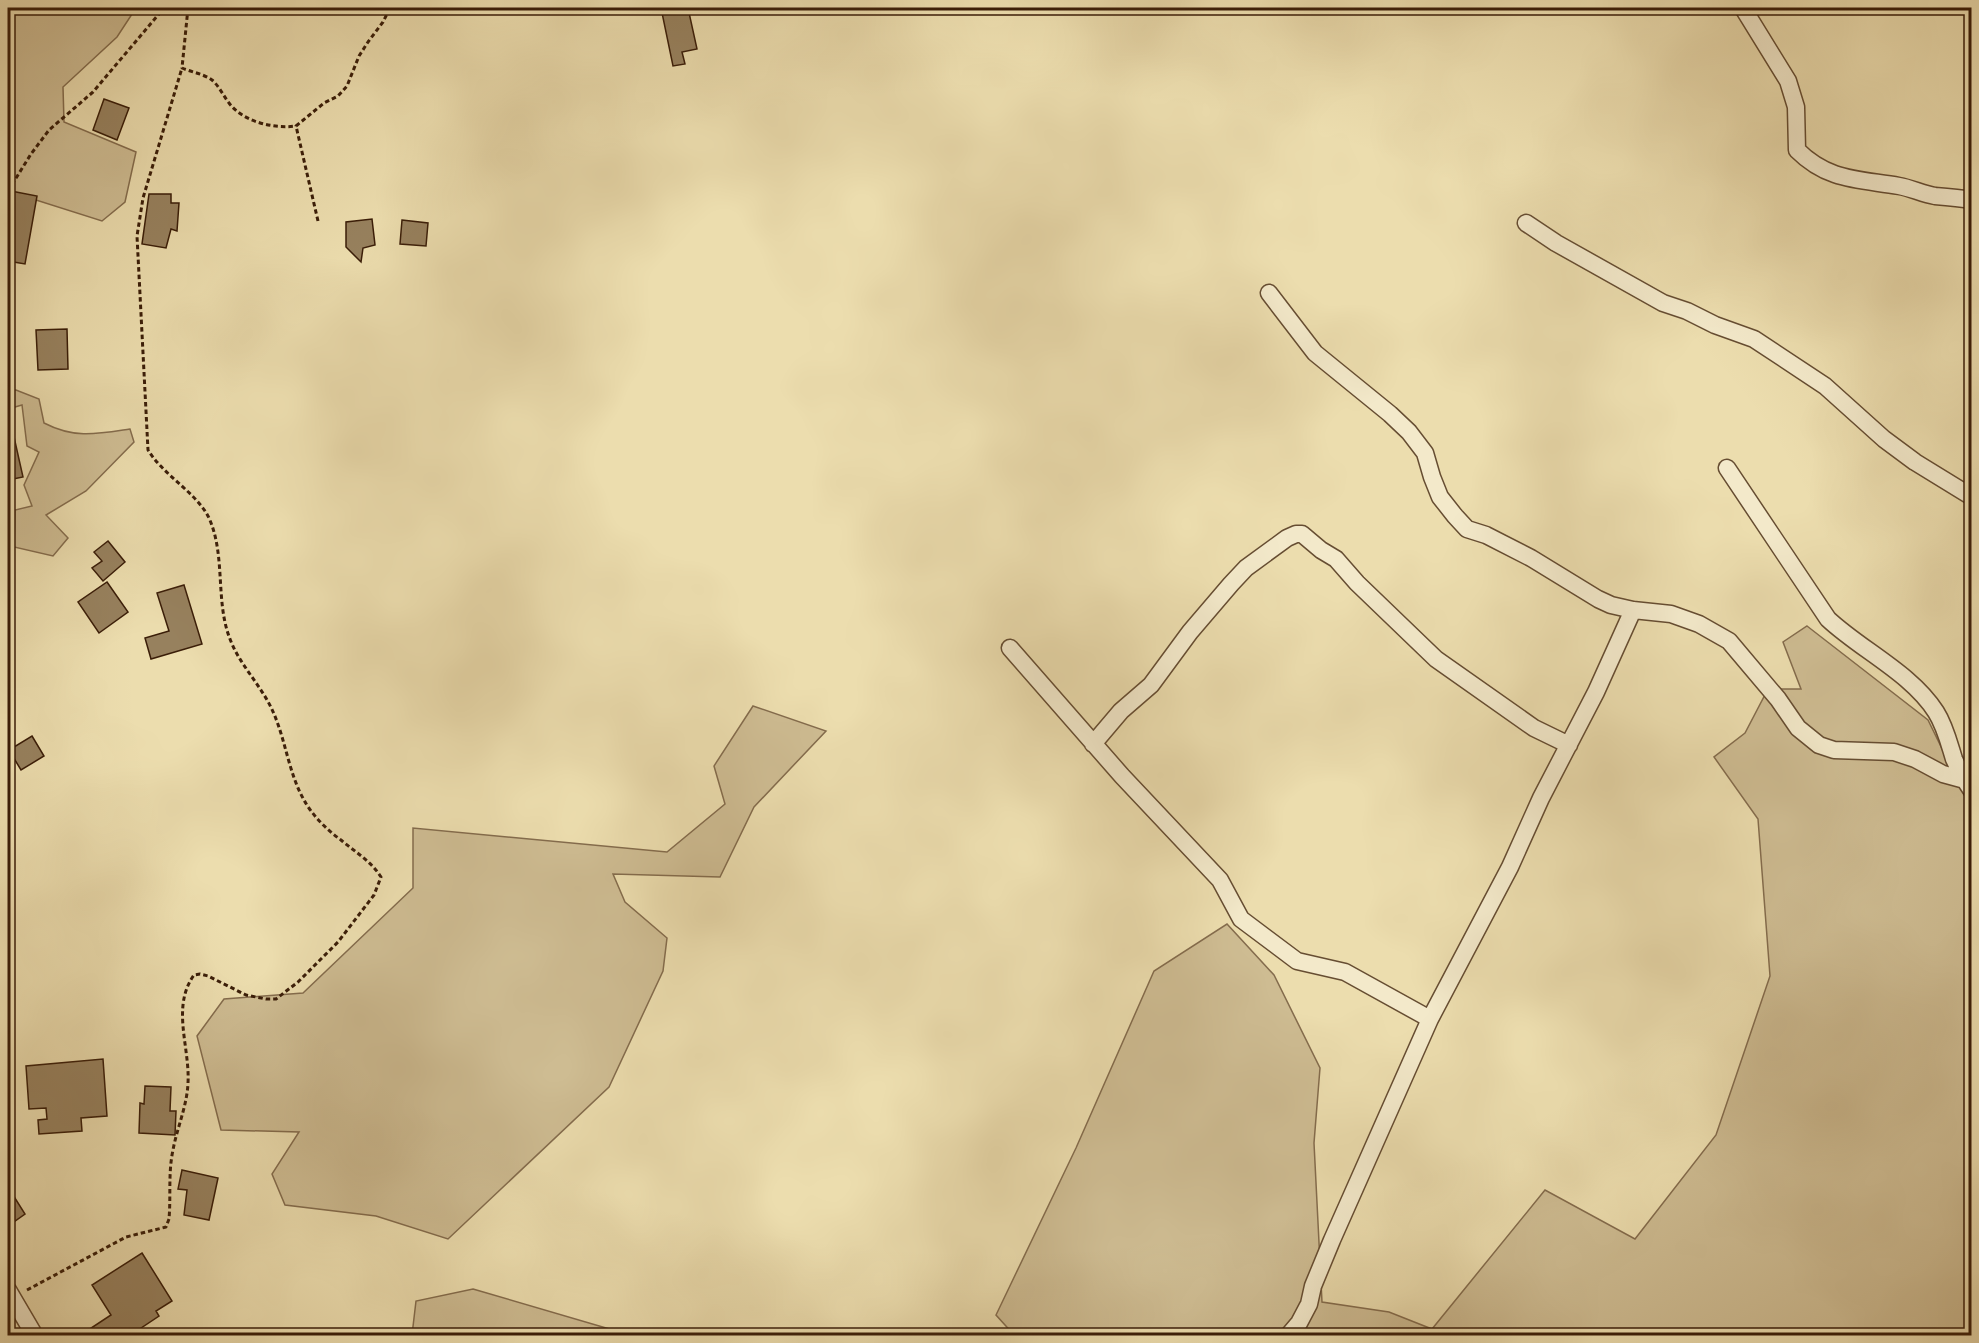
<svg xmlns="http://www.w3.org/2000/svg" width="1979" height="1343" font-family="Alegreya,serif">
	<rect width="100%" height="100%" fill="#ecddae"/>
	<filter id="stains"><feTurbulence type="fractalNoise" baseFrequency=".00333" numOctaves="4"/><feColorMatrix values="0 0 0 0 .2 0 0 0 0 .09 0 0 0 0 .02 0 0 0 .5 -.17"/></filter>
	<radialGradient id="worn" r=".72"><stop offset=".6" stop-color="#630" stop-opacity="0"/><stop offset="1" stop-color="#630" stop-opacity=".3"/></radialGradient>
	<path fill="#cebc92" stroke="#846c4d" stroke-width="1.5" d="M8 8H136L117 37 63 87 64 122 136 152 125 202 102 221 14 193H8Z
		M8 390H16L39 399 44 423C75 439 97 434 130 429L134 442 86 491 46 515 68 538 53 556 14 547 15 510 32 506 24 485 39 452 27 446 22 405 8 409Z
		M1807 626 1928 720 1971 808V1335L1015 1336 996 1315 1076 1148 1154 971 1227 924 1274 975 1320 1068 1314 1143 1322 1302 1389 1312 1432 1329 1545 1190 1635 1239 1716 1135 1770 976 1758 819 1714 757 1745 733 1768 689H1801L1783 642Z
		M753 706 826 731 754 807 720 877 613 874 625 902 667 938 663 971 609 1087 448 1239 376 1216 285 1205 272 1174 299 1132 221 1130 197 1036 224 999 303 993 413 888V828L667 852 725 804 714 766Z
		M473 1289 630 1335H412L416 1301Z"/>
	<path fill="#97815e" stroke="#3a1d08" stroke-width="1.5" d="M661 8H688L697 49 682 52 685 64 673 66Z
		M104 99 129 108 117 140 93 130Z
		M11 191 37 196 25 264 8 261V212Z
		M149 194H171V203H179L177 231 171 229 166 248 142 244Z
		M372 219 375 245 363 248 361 262 346 247V222Z
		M402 220 428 223 426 246 400 244Z
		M67 329 68 369 38 370 36 330Z
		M14 437 23 477 8 480V439Z
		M108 541 125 562 103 581 92 568 102 561 94 552Z
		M107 582 128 612 99 633 78 602Z
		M184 585 202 644 151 659 145 638 169 631 157 593Z
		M32 736 44 756 21 770 9 750Z
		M8 938 13 943 8 950Z
		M103 1059 107 1116 81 1118 82 1131 39 1134 38 1120 47 1119 46 1108 29 1109 26 1066Z
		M145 1086 171 1087 170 1111H176L175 1135 139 1133 140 1103 144 1104Z
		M182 1170 218 1178 209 1220 184 1215 187 1190 178 1189Z
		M8 1187 25 1214 8 1226Z
		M142 1253 172 1301 156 1311 159 1316 129 1336H79L111 1315 92 1285Z"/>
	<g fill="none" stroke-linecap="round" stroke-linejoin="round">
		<defs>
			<path id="minor" d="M1743 8 1788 81 1796 107 1797 150C1828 181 1858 179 1899 186 1911 188 1923 194 1935 196 1947 197 1959 198 1972 200
				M1526 223 1556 243 1663 303 1687 311 1715 325 1754 339 1825 386 1884 439 1915 462 1972 497
				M1269 293 1315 353 1390 414 1409 432 1425 453 1432 477 1440 497 1455 516 1467 529 1486 535 1531 558 1598 599 1611 605 1633 610 1671 614 1699 624 1729 641 1778 699 1798 728 1819 745 1834 750 1894 752 1915 759 1943 774 1965 780
				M1727 468 1828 619C1861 650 1911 673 1936 712 1945 726 1949 743 1954 759 1959 770 1965 781 1972 791
				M1010 648 1122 776 1220 880 1241 919 1297 961 1345 972 1430 1019
				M1093 744 1121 711 1151 685 1190 632 1231 584 1246 568 1287 538 1296 534H1302L1321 550 1336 559 1357 583 1436 659 1534 728 1569 745
				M8 1290 35 1336
				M1288 1336 1299 1323 1309 1304 1313 1286 1332 1240 1430 1019 1510 867 1541 798 1596 692 1633 610"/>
		</defs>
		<use href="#minor" stroke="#664d32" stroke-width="19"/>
		<path stroke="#3a1d08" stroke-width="3" stroke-dasharray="4.5 3" stroke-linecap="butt" d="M188 8 182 68C191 72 204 74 212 80 219 86 223 95 229 103 243 122 274 129 296 126
			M8 191 31 154 49 130 93 92 164 8
			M318 221 296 126 324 103 338 96 347 86 359 56 368 42 383 22 390 8
			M27 1290 126 1237 166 1227 169 1219C171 1196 168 1173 173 1150 177 1128 187 1106 188 1083 190 1047 171 1007 194 975L200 974 208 976 246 995 266 999H276L298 982 338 942 374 895 381 877C371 861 355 852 341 840 327 830 312 815 304 800 289 774 286 742 274 714 263 687 240 666 230 639 215 601 226 556 209 518 197 493 163 475 148 450L137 236 143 198 182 68"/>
		<use href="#minor" stroke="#f3e9ca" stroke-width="16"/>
	</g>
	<rect width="1979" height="1343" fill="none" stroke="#ecddae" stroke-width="30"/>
	<rect x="9" y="9" width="1961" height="1325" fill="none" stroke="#3a1d08" stroke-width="3"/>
	<rect x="15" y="15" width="1949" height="1313" fill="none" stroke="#3a1d08" stroke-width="1.5"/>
	<rect width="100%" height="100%" filter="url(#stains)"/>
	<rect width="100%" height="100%" fill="url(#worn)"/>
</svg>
